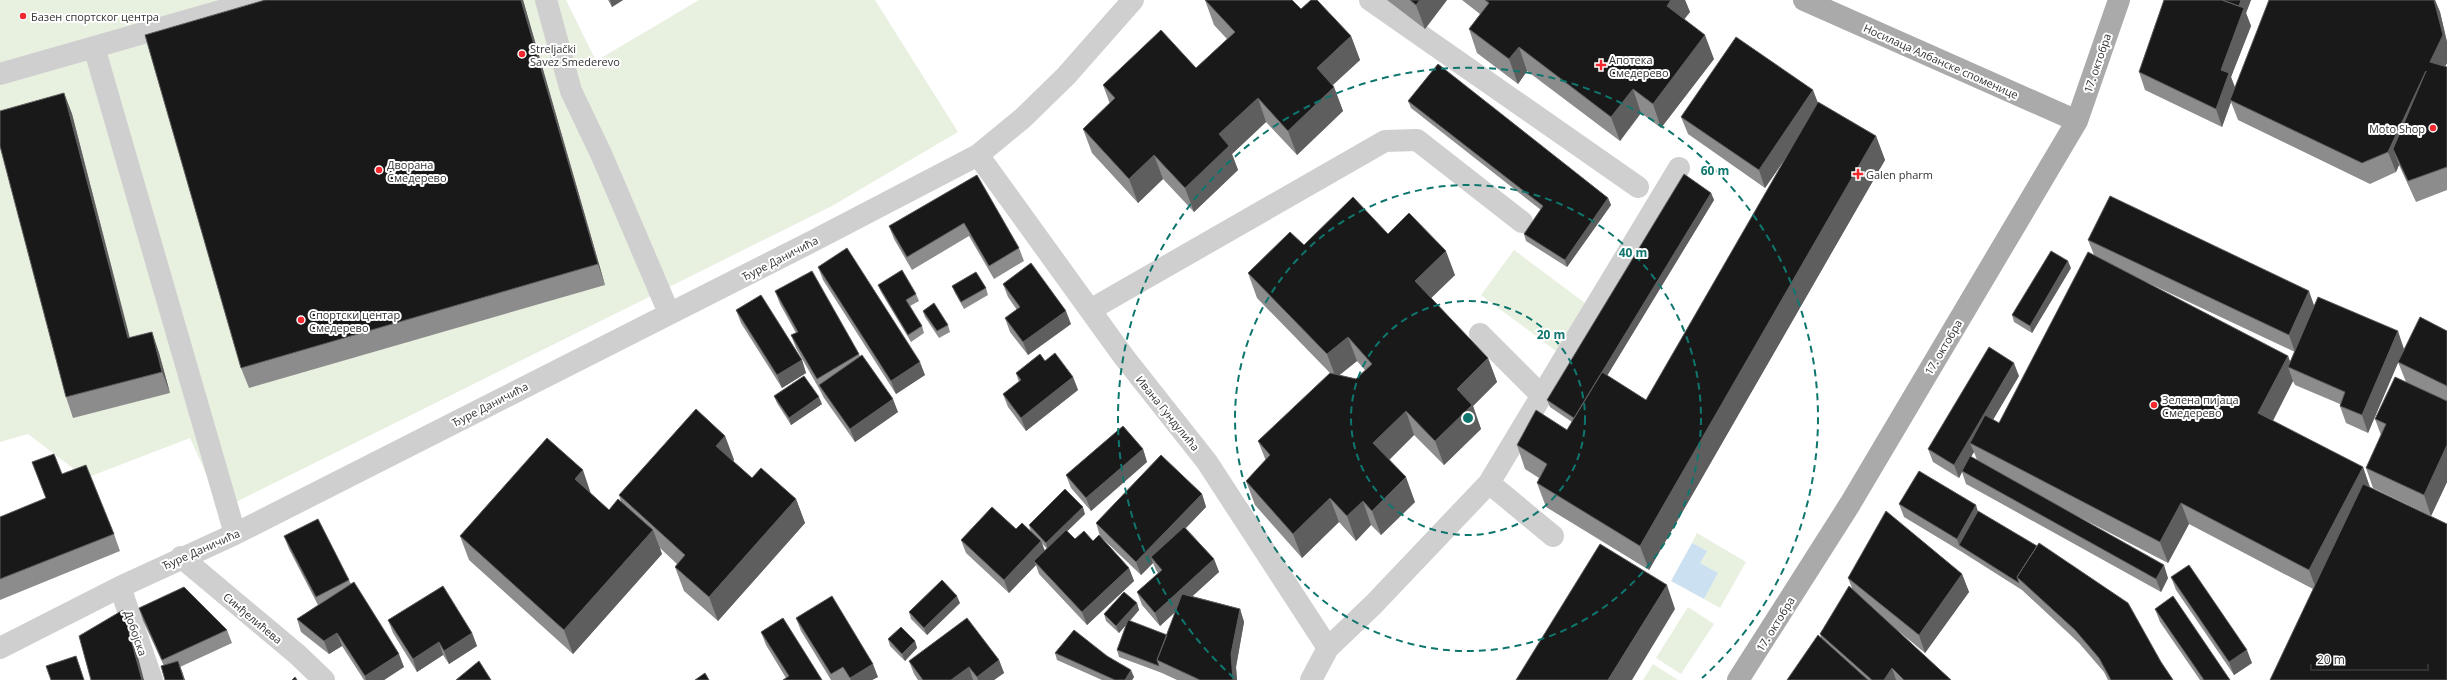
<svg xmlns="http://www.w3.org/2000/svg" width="2447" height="680" font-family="'Open Sans',sans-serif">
	<rect width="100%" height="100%" fill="#fff"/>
	<path fill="#e8f0e0" d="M0 0H566L596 61 699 0H875L958 132 832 206 222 509 190 438 86 478 28 434 0 442Z
		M1514 250 1589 306 1560 354 1481 295Z
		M1697 533 1746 562 1720 608 1704 599 1718 573 1700 563 1692 543Z
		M1688 607 1714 624 1681 674 1656 658Z
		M1653 664 1678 680H1643Z"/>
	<path fill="#cbe0f0" d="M1692 543 1707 551 1700 563 1718 573 1704 599 1671 581Z"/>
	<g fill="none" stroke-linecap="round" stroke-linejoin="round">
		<path stroke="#cfcfcf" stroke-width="22" d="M546 0 571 91 602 156 669 313
			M1370 0 1638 187
			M94 47 235 534
			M0 74 259 0
			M978 155 1124 357 1207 462 1328 648
			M1090 310 1385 141 1417 140 1522 222
			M1480 334 1542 396
			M1489 483 1553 536
			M181 557 298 655 324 680
			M120 587 152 680
			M0 648 120 587 235 534 813 241 978 155 1023 118 1066 76 1133 0
			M1311 680 1328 648 1374 604 1489 483 1679 168"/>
		<path stroke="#aaa" stroke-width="22" d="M1804 0 2077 121
			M1738 680 1850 504 2077 121 2119 0"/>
	</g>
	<path fill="#8c8c8c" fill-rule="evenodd" d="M265 0H523L605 285 249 388 241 368Z
		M608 0H623L612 7Z
		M1205 0 1301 9 1351 36 1360 60 1333 85 1334 87 1343 111 1297 155 1266 122 1232 154 1238 170 1194 212 1163 179 1138 203 1092 153 1083 129 1110 104 1103 85 1196 68 1227 39 1214 25Z
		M1387 0H1447L1425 29Z
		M1462 0H1685L1690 12 1684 19 1714 59 1661 128 1641 113 1620 141 1527 71 1518 84 1477 53 1469 29 1480 14Z
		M2164 0H2251L2246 13 2251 26 2231 77 2235 88 2269 1 2268 0H2435L2440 12 2447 42V63L2445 66 2447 67V190L2416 202 2399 165 2396 172 2370 184 2238 120 2231 102 2222 127 2145 90 2139 72Z
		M64 93 72 114 130 338 152 332 159 353 170 393 73 418 66 397Z
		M1408 101 1608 198 1611 205 1567 267 1526 241 1524 234 1541 210 1411 108Z
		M1818 102 1876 136 1885 160 1649 570 1546 507 1537 483 1539 478 1525 469 1517 445 1567 430 1572 422 1550 407 1547 400 1711 193 1714 200 1607 376 1646 400 1787 156 1765 188 1688 134 1681 117Z
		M977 175 1019 248 1024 261 994 279 969 236 912 270 894 239 889 226Z
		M1388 234 1455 275 1431 298 1488 358 1497 382 1473 406 1481 429 1444 465 1414 435 1389 460 1415 502 1381 535 1371 525 1356 541 1339 522 1302 558 1255 505 1246 481 1266 461 1258 441 1331 374 1257 298 1248 273 1304 245ZM1357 361 1365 370 1356 379 1339 375Z
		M2088 240 2314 306 2404 349 2401 355 2447 331V482L2431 516 2373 488 2366 468 2381 435 2375 419 2406 382 2398 362 2368 433 2346 423 2340 406V404L2295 385 2293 381 2273 421 2363 467 2370 487 2313 589 2189 524 2168 563 2058 506 2168 578 2161 592 1966 484 1962 472 1959 478 1933 462 1928 449 2019 376 1993 419 1999 423 2094 255ZM2142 280 2295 352 2290 363 2288 356ZM1974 452 1977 460 1971 457Z
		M818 267 925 375 896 394 823 280Z
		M2071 268 2032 333 2014 322 2012 315Z
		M1003 284 1071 324 1028 355 1010 332 1005 318 1017 310 1008 297Z
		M878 285 916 294 919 301 910 306 922 326 924 333 911 342 881 292Z
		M952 286 986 288 988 295 964 309 955 293Z
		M775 291 859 354 860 356 898 412 855 442 824 398 821 392 796 348 791 335 796 333 780 304Z
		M736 310 802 360 806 373 782 388 741 323Z
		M923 311 948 325 950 332 939 338 925 317Z
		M1045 361 1073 377 1078 390 1026 431 1008 407 1003 394 1019 382 1016 373Z
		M774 396 822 404 791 425 777 403Z
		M725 436 734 460 733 461 752 478 796 499 805 523 718 621 684 591 675 567 677 564 660 548 662 554 573 654 469 560 460 536 591 494 609 510 621 502 619 495Z
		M1143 449 1147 462 1091 511 1071 488 1066 475Z
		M32 462 114 534 120 551 0 600V517L46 498Z
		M1202 494 1206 507 1186 528 1214 559 1219 572 1192 596 1240 609 1244 622 1236 667 1237 680H1177L1162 673 1119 657 1117 650 1126 625 1119 633 1106 621 1104 614 1137 603 1139 610 1130 621 1167 635 1175 612 1160 626 1142 605 1137 592 1158 573 1156 570 1153 563 1141 575 1100 536 1096 523Z
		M1899 504 1978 511 2161 662 2173 680H2108L2104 672 2079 643 2022 590 1962 552 1904 517Z
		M1085 514 1067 531 1075 539 1093 541 1129 568 1134 581 1087 625 1039 574 1036 565 1009 593 966 553 961 540 1016 529 1031 532 1029 525ZM1042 543 1047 549 1045 551Z
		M284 536 349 580 351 584 404 667 384 680H364L342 646 329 654 301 632 297 619 318 605 289 549Z
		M1962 574 1969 592 1925 653 1896 629 1951 680H1787L1821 637 1820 634 1852 588 1848 578Z
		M2171 577 2252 663 2234 675 2176 590Z
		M960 603 927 635 911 619 909 612Z
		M139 608 227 630 232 643 180 667 183 674 164 666 143 621Z
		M2155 609 2230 680H2200L2160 622Z
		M796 618 878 677 872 680H831L801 631Z
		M388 620 472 633 477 646 449 664 443 655 417 672 393 633Z
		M761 632 822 680 786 678 766 645Z
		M888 639 915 641 917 648 905 661 890 646Z
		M1055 653 1107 656 1134 677 1132 680H1102L1057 660Z
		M999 660 1004 673 994 680H918L914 674 909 661Z"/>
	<path fill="#5e5e5e" d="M521 0H523L605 285 598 264Z
		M610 0H623L612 7Z
		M1420 0H1447L1425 29 1416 5Z
		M1671 0H1685L1690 12 1676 30 1667 6Z
		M2241 0H2251L2246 13 2251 26 2231 77 2236 90 2230 100 2231 102 2222 127 2216 109 2221 70Z
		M2434 0H2435L2440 12 2447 42V63L2438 83 2430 62Z
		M1705 35 1714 59 1661 128 1653 104Z
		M1351 36 1360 60 1325 92 1317 68Z
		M1519 47 1527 71 1518 84 1509 59Z
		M2426 71 2393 149 2399 165 2396 172 2388 152Z
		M1334 87 1343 111 1297 155 1288 131Z
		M1633 89 1641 113 1620 141 1611 117Z
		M1813 90 1820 108 1765 188 1759 170Z
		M64 93 72 114 135 359 128 338Z
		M1258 98 1266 122 1232 154 1238 170 1194 212 1185 188 1219 134Z
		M1876 136 1885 160 1649 570 1640 546Z
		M1154 155 1163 179 1138 203 1129 179Z
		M1711 193 1714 200 1577 425 1574 418Z
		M1608 198 1611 205 1567 267 1565 260Z
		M1446 251 1455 275 1424 305 1415 281Z
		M2068 261 2071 268 2032 333 2030 326Z
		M2309 291 2315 308 2295 352 2289 335Z
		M1066 311 1071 324 1028 355 1023 342Z
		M2398 331 2404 349 2368 433 2362 415Z
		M152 332 159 353 170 393 162 372Z
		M1348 337 1357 361 1336 378 1327 354Z
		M2288 356 2293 369 2288 367 2293 381 2266 434 2258 413Z
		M1488 358 1497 382 1473 406 1481 429 1444 465 1435 441 1457 389Z
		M802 360 806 373 782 388 777 375Z
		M920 362 925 375 896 394 891 381Z
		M2014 363 2019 376 1977 447 1970 443 1974 452 1962 471V472L1959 478 1954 465Z
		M1073 377 1078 390 1026 431 1021 418Z
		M819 397 822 404 791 425 789 418Z
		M893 399 898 412 855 442 850 429Z
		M1406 411 1414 435 1382 467 1373 443Z
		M725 436 734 460 725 470 716 446Z
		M2447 445V482L2431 516 2424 495Z
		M1143 449 1147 462 1091 511 1086 498Z
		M2363 467 2370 488 2317 591 2309 570Z
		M583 470 591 494 575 479Z
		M1406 477 1415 502 1381 535 1372 511Z
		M1202 494 1206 507 1154 561 1151 557 1153 563 1141 575 1136 562Z
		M1330 498 1339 522 1302 558 1293 534Z
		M796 499 805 523 718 621 709 597Z
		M1363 501 1371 525 1356 541 1347 516Z
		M2181 503 2189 524 2168 563 2160 542Z
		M1976 505 1980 518 1959 545 1957 539Z
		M1083 507 1085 514 1048 550 1046 543Z
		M653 530 662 554 573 654 564 630Z
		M1041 541 1046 554 1034 561 1036 565 1009 593 1004 580Z
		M1214 559 1219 572 1160 626 1155 613Z
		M2164 565 2168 578 2161 592 2156 579Z
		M1129 568 1134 581 1087 625 1082 612Z
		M1962 574 1969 592 1925 653 1919 635Z
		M1667 585 1675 609 1632 680H1608Z
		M957 596 960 603 927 635 924 628Z
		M1137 603 1139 610 1119 633 1116 626Z
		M1240 609 1244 622 1236 667 1237 680H1233L1231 654Z
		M123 610 130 627 144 680H142Z
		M337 633 342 646 329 654 324 641Z
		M472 633 477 646 449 664 444 651Z
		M915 641 917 648 905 661 902 654Z
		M439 642 443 655 417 672 413 659Z
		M2247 650 2252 663 2234 675 2229 662Z
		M399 654 404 667 384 680H366L365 676Z
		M999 660 1004 673 994 680H978L977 677Z
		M178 661 183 674 185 680H184Z
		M873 664 878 677 872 680H851L850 678Z
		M969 667 973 680H951Z
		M1892 668 1896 680H1884Z
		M1131 670 1134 677 1132 680H1125Z"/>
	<path fill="#191919" stroke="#5e5e5e" d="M265 0H521L598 264 241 368 145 35Z
		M1205 0H1292L1301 9 1311 0H1317L1351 36 1317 68 1334 87 1288 131 1258 98 1219 134 1229 146 1185 188 1154 155 1129 179 1083 129 1115 98 1103 85 1161 30 1196 68 1235 32Z
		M1410 0H1420L1416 5Z
		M1485 0H1671L1667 6 1705 35 1653 104 1633 89 1611 117 1519 47 1509 59 1469 29 1489 3Z
		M2164 0H2222L2244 8 2221 70 2229 73 2216 109 2139 72Z
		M2222 0H2241L2239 6Z
		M2269 0H2434L2443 35 2430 62 2447 67V167L2408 181 2393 149 2426 71 2388 152 2362 163 2230 100Z
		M1736 37 1813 90 1759 170 1681 117Z
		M1438 64 1608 198 1565 260 1524 234 1543 206 1408 101Z
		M64 93 128 338 152 332 162 372 66 397 0 146V111Z
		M1818 102 1876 136 1640 546 1537 483 1547 464 1517 445 1536 410 1567 430 1602 372 1646 400Z
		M1684 174 1711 193 1574 418 1547 400Z
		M977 175 1019 248 989 266 964 223 907 257 889 226Z
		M2110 196 2309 291 2289 335 2088 240Z
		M1353 197 1388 234 1409 213 1446 251 1415 281 1488 358 1457 389 1472 405 1435 441 1406 411 1373 443 1406 477 1372 511 1363 501 1347 516 1330 498 1293 534 1246 481 1270 455 1258 441 1330 373 1356 379 1372 364 1348 337 1327 354 1248 273 1290 232 1304 245Z
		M847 248 920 362 891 381 818 267Z
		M2051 251 2068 261 2030 326 2012 315Z
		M2088 252 2288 356 2258 413 2363 467 2309 570 2181 503 2160 542 1970 443 1985 415 1999 423Z
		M1031 263 1066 311 1023 342 1005 318 1020 307 1003 284Z
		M902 270 916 294 906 300 922 326 908 335 878 285Z
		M812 271 859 354 817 379 791 335 798 332 775 291Z
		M976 272 986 288 961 302 952 286Z
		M761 295 802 360 777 375 736 310Z
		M2318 297 2398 331 2362 415 2340 406 2345 392 2288 367Z
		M934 303 948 325 937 331 923 311Z
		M2420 317 2447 331V386L2398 362Z
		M1989 347 2014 363 1954 465 1928 449Z
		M1055 353 1073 377 1021 418 1003 394 1021 380 1016 373 1040 354 1045 361Z
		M862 355 893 399 850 429 819 385Z
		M804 376 819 397 789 418 774 396Z
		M2395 377 2447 401V445L2424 495 2366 468 2386 424 2375 419Z
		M696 409 725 436 716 446 752 478 761 468 796 499 709 597 675 567 685 555 619 495Z
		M1123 426 1143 449 1086 498 1066 475Z
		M547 438 583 470 575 479 609 510 618 499 653 530 564 630 460 536Z
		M54 454 62 474 86 465 114 534 0 579V517L46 498 32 462Z
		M1161 455 1202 494 1136 562 1096 523Z
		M1970 456 2164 565 2156 579 1962 471Z
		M1919 471 1976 505 1957 539 1899 504Z
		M2363 484 2447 524V680H2270Z
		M1065 489 1083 507 1046 543 1029 525Z
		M992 507 1016 529 1022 523 1041 541 1004 580 961 540Z
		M1886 511 1962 574 1919 635 1848 578Z
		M1978 511 2037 546 2017 577 2019 583 1959 545Z
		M318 519 349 580 316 597 284 536Z
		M1184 527 1214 559 1155 613 1137 592 1162 570 1151 557Z
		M1066 530 1075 539 1084 531 1093 541 1099 535 1129 568 1082 612 1034 561Z
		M2039 543 2128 603 2161 662 2173 680H2111L2099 658 2075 630 2017 577Z
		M1600 544 1667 585 1608 680H1516Z
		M2189 565 2247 650 2229 662 2171 577Z
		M942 580 957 596 924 628 909 612Z
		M354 582 399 654 365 676 337 633 324 641 297 619Z
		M443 586 472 633 444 651 439 642 413 659 388 620Z
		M1849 586 1951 680H1904L1892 668 1884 680H1872L1820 634Z
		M184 587 227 630 162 660 139 608Z
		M1124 592 1137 603 1116 626 1104 614Z
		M1182 594 1240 609 1231 654 1233 680H1200L1157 660Z
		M832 596 873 664 850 678 843 667 831 674 796 618Z
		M2173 596 2230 680H2204L2155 609Z
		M123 610 142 680H91L79 636Z
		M783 618 822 680H783L789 676 761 632Z
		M967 618 999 660 977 677 969 667 951 680H923L909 661Z
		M1128 620 1167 635 1157 660 1159 666 1117 650Z
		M901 627 915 641 902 654 888 639Z
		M1074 630 1107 656 1131 670 1125 680H1115L1055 653Z
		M1818 635 1868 680H1787Z
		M76 656 84 680H51L46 666Z
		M178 661 184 680H165L161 666Z
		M479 661 491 680H456Z
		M705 673 709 680H695Z
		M295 677 297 680H292Z"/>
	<g fill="none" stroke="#0f766e" stroke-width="2" stroke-dasharray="7 5">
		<circle cx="1468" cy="418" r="117"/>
		<circle cx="1468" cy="418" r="233"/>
		<path d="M1234 678A350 350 0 1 1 1702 678"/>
	</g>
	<g fill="#f6282f" stroke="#fff" stroke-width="1.5">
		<circle cx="23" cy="16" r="4"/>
		<circle cx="522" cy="54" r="4"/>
		<path d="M1599 59h4v4h4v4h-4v4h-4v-4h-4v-4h4z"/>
		<circle cx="2433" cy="128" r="4"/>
		<circle cx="379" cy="170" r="4"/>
		<path d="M1856 168h4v4h4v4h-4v4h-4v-4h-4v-4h4z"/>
		<circle cx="301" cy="320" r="4"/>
		<circle cx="2154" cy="405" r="4"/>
	</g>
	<g text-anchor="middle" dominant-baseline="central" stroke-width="4" stroke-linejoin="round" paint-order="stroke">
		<g font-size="11" fill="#323232" stroke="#fff" text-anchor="start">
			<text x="31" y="16">Базен спортског центра</text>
			<text x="530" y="48">Streljački<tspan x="530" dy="13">Savez Smederevo</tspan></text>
			<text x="1609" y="59">Апотека<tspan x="1609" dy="13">Смедерево</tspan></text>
			<text x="2425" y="128" text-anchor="end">Moto Shop</text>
			<text x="387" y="164">Дворана<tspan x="387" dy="13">Смедерево</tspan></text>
			<text x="1866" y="174">Galen pharm</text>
			<text x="309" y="314">Спортски центар<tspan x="309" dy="13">Смедерево</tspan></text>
			<text x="2162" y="399">Зелена пијаца<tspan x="2162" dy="13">Смедерево</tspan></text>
		</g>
		<g font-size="11" fill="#323232" stroke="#fff">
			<text transform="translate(1941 61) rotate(24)">Носилаца Албанске споменице</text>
			<text transform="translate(2097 63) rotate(-71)">17. октобра</text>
			<text transform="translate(780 258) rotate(-27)">Ђуре Даничића</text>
			<text transform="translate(1943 347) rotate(-59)">17. октобра</text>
			<text transform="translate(490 404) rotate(-27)">Ђуре Даничића</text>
			<text transform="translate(1168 413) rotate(51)">Ивана Гундулића</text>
			<text transform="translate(201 549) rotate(-24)">Ђуре Даничића</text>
			<text transform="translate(253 618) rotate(40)">Синђелићева</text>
			<text transform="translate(1775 624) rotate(-58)">17. октобра</text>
			<text transform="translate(136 633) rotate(71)">Добојска</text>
		</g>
	</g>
	<circle cx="1468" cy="418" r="6" fill="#0f766e" stroke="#fff" stroke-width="2"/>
	<g font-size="12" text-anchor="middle" font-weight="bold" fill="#0f766e" stroke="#fff" stroke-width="4" stroke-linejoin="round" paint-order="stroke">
		<text x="1715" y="175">60 m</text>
		<text x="1633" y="257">40 m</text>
		<text x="1551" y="339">20 m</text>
	</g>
	<path d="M2311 664v6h117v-6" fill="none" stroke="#323232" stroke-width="2"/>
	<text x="2317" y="664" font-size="12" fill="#323232" stroke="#ffffff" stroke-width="3" paint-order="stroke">20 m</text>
</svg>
